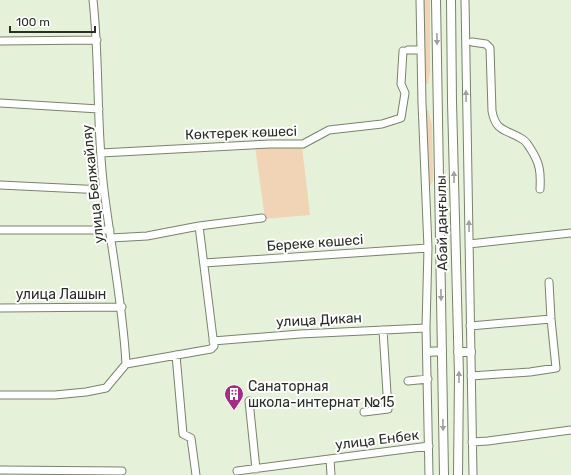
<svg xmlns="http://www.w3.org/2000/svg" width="571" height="475" font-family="Rubik,sans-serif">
	<rect width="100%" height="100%" fill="#e5f1d9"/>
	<path fill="#f1d4b6" d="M423 0H430V71L428 84 425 83Z
		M425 110H428L432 125 433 181 430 186 428 185Z
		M255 146 302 147 310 215 265 219Z"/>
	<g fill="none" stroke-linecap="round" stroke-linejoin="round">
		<defs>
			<path id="minor" d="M93 0C100 63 96 127 104 190 111 248 123 306 126 364
				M420 0 422 103 428 248 426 328 429 475
				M465 0 473 475
				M0 41 97 40
				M472 42 486 44 490 48 492 111C496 133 507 129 522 139 526 141 528 145 530 148 540 163 541 172 540 189
				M408 50H421
				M0 103 99 109
				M101 153 270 144H303L329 130 382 124 401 118 405 93 401 84 403 51
				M0 185 104 190
				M199 226 262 218
				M0 230H110
				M111 238 147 236 199 226 214 346 211 349 126 364
				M469 244 571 233
				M204 263 428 248
				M0 308 122 307
				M470 326 551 319
				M213 341 300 334 426 328
				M176 355 183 434 191 438 196 475
				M471 376 530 372 556 368 551 319 549 282
				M408 381 428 379
				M0 395H55L86 392 106 388 126 364
				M249 401 256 469
				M364 412 388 409 383 330
				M472 442 488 441 571 430
				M330 459 331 475
				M0 470 122 471
				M237 471 429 446"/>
			<path id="major" d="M436 0 444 475
				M451 0 452 102 459 376 458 475
				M427 352 442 351
				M458 352H471"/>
		</defs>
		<use href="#minor" stroke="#78836d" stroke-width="9"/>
		<use href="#major" stroke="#78836d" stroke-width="10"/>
		<use href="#minor" stroke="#fff" stroke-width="7"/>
		<use href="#major" stroke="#fff" stroke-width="8"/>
	</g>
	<defs><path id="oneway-solid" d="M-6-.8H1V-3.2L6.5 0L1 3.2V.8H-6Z"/></defs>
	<g fill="#9fa19d">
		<use href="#oneway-solid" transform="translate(437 39) rotate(89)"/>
		<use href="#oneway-solid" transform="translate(466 96) rotate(-91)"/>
		<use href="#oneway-solid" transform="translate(454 177) rotate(-91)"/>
		<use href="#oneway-solid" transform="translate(469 226) rotate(-91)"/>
		<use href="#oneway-solid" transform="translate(441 295) rotate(89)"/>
		<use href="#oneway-solid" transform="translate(459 377) rotate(-90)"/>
		<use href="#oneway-solid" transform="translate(443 425) rotate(89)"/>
	</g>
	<defs>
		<symbol id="building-pin" viewBox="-11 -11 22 30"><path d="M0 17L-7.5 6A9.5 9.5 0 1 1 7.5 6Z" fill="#a22d86" stroke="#fff"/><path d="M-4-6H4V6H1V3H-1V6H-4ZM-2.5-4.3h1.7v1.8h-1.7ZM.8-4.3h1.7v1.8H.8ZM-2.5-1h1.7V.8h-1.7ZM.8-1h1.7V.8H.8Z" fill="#fff"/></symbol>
	</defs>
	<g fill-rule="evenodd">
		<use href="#building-pin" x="223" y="383" width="22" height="30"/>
	</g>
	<g text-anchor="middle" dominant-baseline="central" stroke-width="4" stroke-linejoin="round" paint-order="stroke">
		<g font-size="14" fill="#2a2f26" stroke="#fff">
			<text transform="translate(241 133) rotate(-2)">Көктерек көшесі</text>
			<text transform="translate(93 184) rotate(-96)">улица Белжайляу</text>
			<text transform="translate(442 223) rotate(-91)">Абай даңғылы</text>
			<text transform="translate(315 243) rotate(-4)">Береке көшесі</text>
			<text x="61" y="294">улица Лашын</text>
			<text transform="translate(319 320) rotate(-3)">улица Дикан</text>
			<text transform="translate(377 440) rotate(-7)">улица Енбек</text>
		</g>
		<g font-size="14" fill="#2a2f26" stroke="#fff" text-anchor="start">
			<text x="248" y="386">Санаторная<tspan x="248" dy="16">школа-интернат №15</tspan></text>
		</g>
	</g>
	<path d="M10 26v6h85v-6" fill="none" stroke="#2a2f26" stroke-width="2"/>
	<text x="16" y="26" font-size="12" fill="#2a2f26" stroke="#ffffff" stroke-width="3" paint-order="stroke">100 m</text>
</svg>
